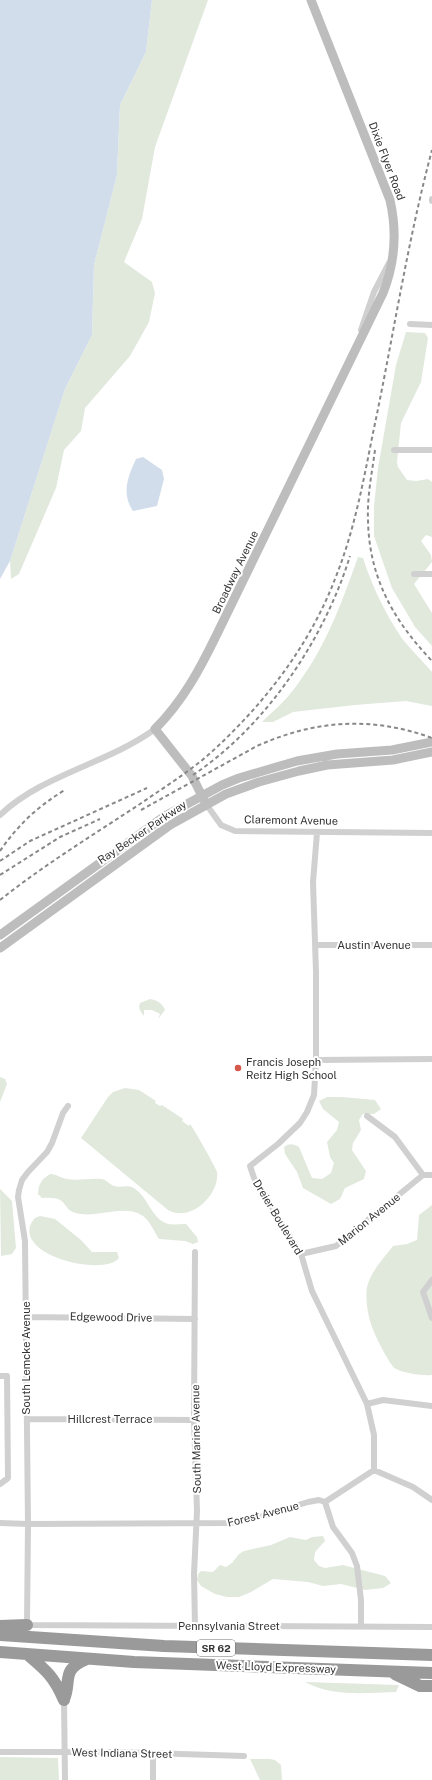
<svg xmlns="http://www.w3.org/2000/svg" width="432" height="1780" font-family="'Public Sans',sans-serif">
	<rect width="100%" height="100%" fill="#fff"/>
	<path fill="#e1e9dd" d="M152 0H208L155 147 142 219 124 262 152 282 155 293 149 322 130 356 85 408 81 431 64 450 56 488 19 574 11 579 10 561 65 389 92 335 94 265 117 175 120 105 146 52Z
		M406 332 425 333 428 338 421 382 401 423 397 462 398 467 407 480 416 481 428 479 432 482V537L426 535 421 541 431 555 432 562 414 584 432 613V646L415 627 392 588 374 536V506L378 468 396 365Z
		M358 557 363 558C372 586 385 613 401 637 410 649 422 660 432 672V706L406 701 355 705 293 712 273 722H262C271 713 282 704 290 694 323 654 341 605 358 557Z
		M150 999C157 1000 162 1003 165 1010L158 1019 160 1014 152 1010H144V1016C140 1011 138 1009 140 1003Z
		M0 1077 5 1079 7 1084 0 1102Z
		M125 1088 139 1090 156 1101 155 1103 160 1106 162 1105 183 1119 182 1121 189 1126 190 1124C193 1127 216 1168 217 1172 220 1195 190 1223 168 1210L81 1138 108 1097 113 1092Z
		M327 1097H342L375 1100 381 1109 374 1114H363L359 1120 361 1130 353 1143 352 1150 366 1171 364 1179 345 1188 340 1199 331 1204 303 1188 297 1172 285 1154 284 1147C290 1143 293 1144 299 1147L312 1178 322 1179 331 1173 334 1163 330 1157 327 1142 337 1130 339 1122 323 1109 319 1101Z
		M50 1174C57 1174 60 1178 67 1179 78 1181 90 1178 101 1179 106 1179 109 1184 114 1186 120 1188 127 1185 132 1187 148 1195 151 1219 168 1224 174 1225 181 1224 186 1224L197 1237 198 1242 193 1244 185 1241 159 1239C155 1233 150 1221 143 1216 124 1203 97 1219 76 1213 60 1209 71 1196 42 1198L38 1194C39 1183 41 1180 50 1174Z
		M0 1189 12 1201 16 1248 12 1254 1 1256Z
		M432 1205V1375C423 1376 404 1373 396 1369 389 1365 375 1335 372 1327 368 1316 365 1299 367 1287 371 1271 383 1259 393 1246L407 1244 417 1240 419 1215Z
		M40 1216 55 1219 81 1240 92 1252H117L119 1258C105 1276 21 1258 30 1226 31 1223 33 1220 35 1218Z
		M323 1536 325 1541 315 1552 314 1560 319 1566 325 1568 343 1565 385 1576 391 1583 383 1588 365 1590 341 1584 323 1586 308 1582 273 1579 251 1592 239 1597H227L215 1594 201 1586 197 1580 198 1574 201 1571 213 1572 220 1565 226 1567 232 1563 239 1554 244 1551 271 1545 290 1537 306 1540 312 1537Z
		M305 1682 399 1685 396 1692C366 1693 332 1697 305 1682Z
		M0 1757 58 1758 59 1780H0Z
		M250 1759H270L275 1760 281 1765 282 1780H260Z"/>
	<path fill="#d2ddeb" d="M0 0H152L146 52 120 105 117 175 94 265 92 335 65 389 10 561 0 579Z
		M143 457 162 470 164 479 157 506 133 511C121 494 128 476 136 459Z"/>
	<g fill="none" stroke-linecap="round" stroke-linejoin="round">
		<path stroke="#d0d0d0" stroke-width="6" d="M432 199V201
			M410 324 432 325
			M361 330 374 292 389 263
			M394 450H432
			M414 574H432
			M206 804 221 825 235 831 432 833
			M0 815C43 774 107 764 155 729
			M317 833 313 882 316 972V1060L314 1095 307 1112 300 1123 278 1144 250 1166 254 1178 301 1254 312 1291 367 1404 374 1435V1470
			M315 945H432
			M316 1060 432 1059
			M68 1106 63 1113 52 1143 47 1152 28 1172 22 1180 19 1190 18 1197 25 1241 28 1524 27 1625 432 1627
			M367 1116 395 1137 423 1175
			M195 1252 194 1420 197 1511 194 1574 195 1626
			M301 1254 336 1246 423 1175H432
			M432 1280 423 1292 432 1318
			M26 1317 195 1319
			M0 1376H7L8 1478 0 1484
			M367 1404 383 1400 432 1406
			M27 1419 194 1420
			M325 1502 333 1527 352 1553 357 1566 361 1600V1626
			M0 1523 28 1524 231 1523 263 1516 308 1502 319 1500 325 1502 374 1470 413 1487 432 1500
			M64 1700 65 1780
			M0 1752H116L244 1756
			M153 1780V1754"/>
		<path stroke="#bdbdbd" stroke-width="9" d="M206 804 192 776 155 729C183 701 200 669 217 634L383 293C395 263 397 231 390 200L311 0
			M0 935 165 816 222 785 239 778 297 761 337 754 392 750 432 742
			M0 948 170 825 226 794 259 782 299 771 327 765 393 760 432 752"/>
		<path stroke="#9a9a9a" stroke-width="12" d="M0 1626 27 1625
			M0 1635 164 1646 432 1655
			M0 1652 134 1662 432 1673
			M28 1655C47 1671 54 1677 64 1700
			M395 1674 420 1686H432
			M64 1699C72 1681 60 1670 87 1659"/>
		<path stroke="#888" stroke-width="2" stroke-dasharray="4 3" stroke-linecap="butt" d="M375 450C372 473 367 496 368 520 369 577 393 620 432 661
			M193 775C266 726 324 640 350 556
			M141 810 257 746C315 720 372 716 432 738
			M0 851C18 825 38 806 65 790
			M0 861 30 841 147 788
			M0 875 60 837 100 819
			M0 900C44 865 93 835 140 804 166 786 194 769 217 747 267 700 310 644 335 579 354 532 363 483 373 433 393 339 407 243 432 150"/>
	</g>
	<circle fill="#d4584b" stroke="#fff" stroke-width="1.5" cx="238" cy="1068" r="4"/>
	<g text-anchor="middle" dominant-baseline="central" stroke-width="4" stroke-linejoin="round" paint-order="stroke">
		<rect fill="#fff" stroke="#707070" stroke-width="1" x="197" y="1640" width="38" height="16" rx="3"/>
		<g font-size="10" font-weight="bold" fill="#333">
			<text x="216" y="1648">SR 62</text>
		</g>
		<g font-size="11" fill="#333" stroke="#fff">
			<text transform="translate(387 161) rotate(69)">Dixie Flyer Road</text>
			<text transform="translate(235 572) rotate(-64)">Broadway Avenue</text>
			<text transform="translate(291 820) rotate(1)">Claremont Avenue</text>
			<text transform="translate(142 832) rotate(-34)">Ray Becker Parkway</text>
			<text x="374" y="945">Austin Avenue</text>
			<text transform="translate(278 1217) rotate(59)">Dreier Boulevard</text>
			<text transform="translate(369 1219) rotate(-39)">Marion Avenue</text>
			<text transform="translate(111 1317) rotate(1)">Edgewood Drive</text>
			<text transform="translate(26 1358) rotate(-90)">South Lemcke Avenue</text>
			<text x="110" y="1419">Hillcrest Terrace</text>
			<text transform="translate(196 1439) rotate(-91)">South Marine Avenue</text>
			<text transform="translate(263 1514) rotate(-14)">Forest Avenue</text>
			<text x="229" y="1626">Pennsylvania Street</text>
			<text transform="translate(276 1667) rotate(2)">West Lloyd Expressway</text>
			<text transform="translate(122 1753) rotate(1)">West Indiana Street</text>
		</g>
		<g font-size="11" fill="#333" stroke="#fff" text-anchor="start">
			<text x="246" y="1062">Francis Joseph<tspan x="246" dy="13">Reitz High School</tspan></text>
		</g>
	</g>
</svg>
